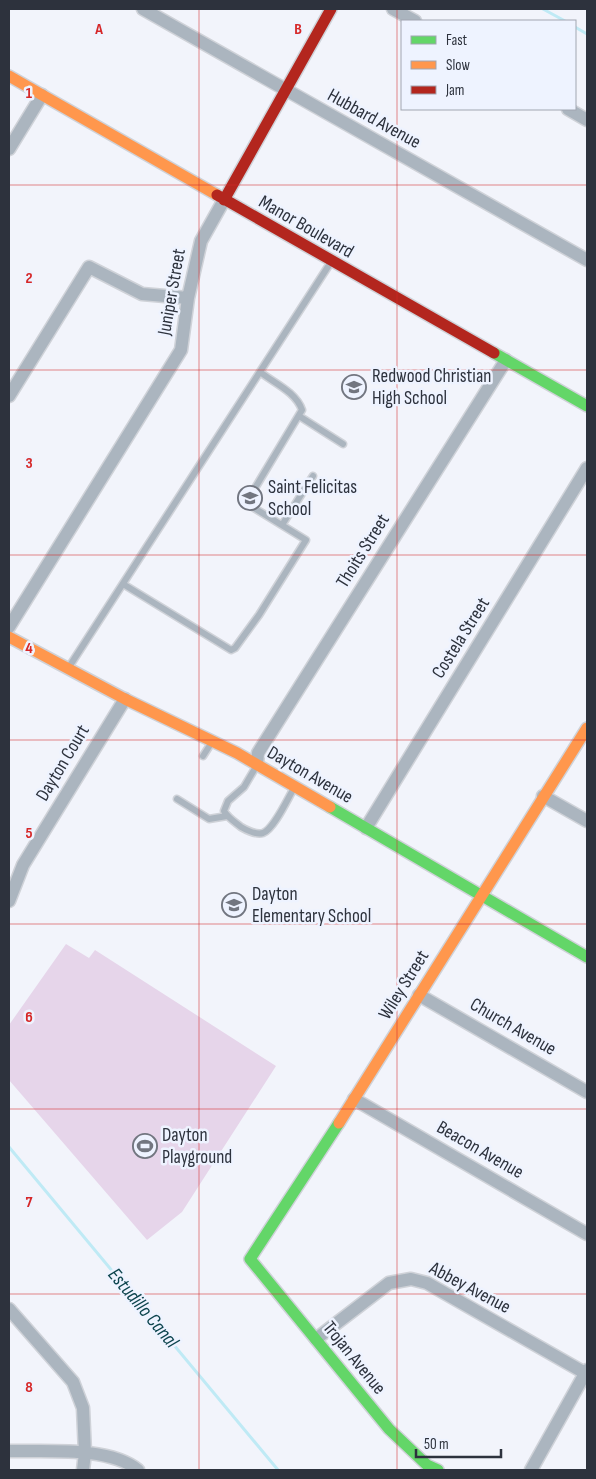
<svg xmlns="http://www.w3.org/2000/svg" width="596" height="1479" font-family="'Sofia Sans Condensed',sans-serif">
	<rect width="100%" height="100%" fill="#f2f4fb"/>
	<path fill="#e6d5ea" d="M66 944 89 958 95 950 276 1066 182 1212 147 1240 9 1080V1025Z"/>
	<g fill="none" stroke-linecap="round" stroke-linejoin="round">
		<path stroke="#bfeaf5" stroke-width="3" d="M543 9 565 21
			M575 27 587 34
			M9 1147 278 1470"/>
		<defs>
			<path id="lane" d="M299 416 343 444
				M282 525 313 476
				M123 584 231 650 235 648 259 615 306 540 246 503 302 410C296 392 274 383 260 372
				M69 667 331 262
				M203 756 212 742
				M257 765 244 787 228 801 224 811C228 818 235 822 241 827 248 831 256 835 263 833 274 829 288 798 294 788
				M177 799 209 819 227 816"/>
			<path id="street" d="M143 9 587 260
				M393 9 415 21
				M568 109 587 120
				M9 149 42 95
				M9 396 89 267 142 294 188 298
				M9 627 181 350 188 298 201 241 224 200
				M257 764 258 753 506 360
				M543 796 587 821
				M366 828 587 468
				M9 901 23 865 125 699
				M419 995 587 1092
				M354 1099 587 1234
				M9 1309 73 1382 83 1408 85 1453 83 1470
				M316 1339 389 1283 411 1279 427 1283 585 1373
				M9 1451C46 1452 109 1446 138 1470
				M531 1470 587 1370"/>
			<path id="fast" d="M494 353 587 406
				M330 807 587 957
				M339 1123 250 1259 389 1429 427 1465 438 1470"/>
			<path id="slow" d="M9 76 217 195
				M9 637 125 699 237 753 330 807
				M339 1123 587 728"/>
			<path id="jam" d="M217 195 494 353
				M224 200 331 9"/>
		</defs>
		<use href="#lane" stroke="#cfd2d8" stroke-width="9"/>
		<use href="#street" stroke="#cfd2d8" stroke-width="15"/>
		<use href="#fast" stroke="#cfd2d8" stroke-width="14"/>
		<use href="#slow" stroke="#cfd2d8" stroke-width="14"/>
		<use href="#jam" stroke="#cfd2d8" stroke-width="14"/>
		<use href="#lane" stroke="#abb5bf" stroke-width="6"/>
		<use href="#street" stroke="#abb5bf" stroke-width="12"/>
		<use href="#fast" stroke="#63d668" stroke-width="11"/>
		<use href="#slow" stroke="#ff974d" stroke-width="11"/>
		<use href="#jam" stroke="#b3261e" stroke-width="11"/>
	</g>
	<path fill="none" stroke="#d62828" stroke-width="1" stroke-opacity="0.55" d="M199 9V1470M397 9V1470M9 185H587M9 370H587M9 555H587M9 740H587M9 924H587M9 1109H587M9 1294H587"/>
	<defs>
		<symbol id="school-ring" viewBox="-11 -11 22 22"><circle r="9.5" fill="#eef3ff" stroke="#727680" stroke-width="1.5"/><path d="M0-5L7-2L0 1L-7-2ZM-4 1L0 2.5L4 1V4Q0 6-4 4Z" fill="#727680"/></symbol>
		<symbol id="stadium-ring" viewBox="-11 -11 22 22"><circle r="9.5" fill="#eef3ff" stroke="#727680" stroke-width="1.5"/><path d="M0-5a6.5 5 0 1 0 0 10a6.5 5 0 1 0 0-10ZM-3.5-1.8h7v3.6h-7Z" fill="#727680"/></symbol>
	</defs>
	<g fill-rule="evenodd">
		<use href="#school-ring" x="340" y="373" width="28" height="28"/>
		<use href="#school-ring" x="236" y="484" width="28" height="28"/>
		<use href="#school-ring" x="220" y="891" width="28" height="28"/>
		<use href="#stadium-ring" x="131" y="1132" width="28" height="28"/>
	</g>
	<g text-anchor="middle" dominant-baseline="central" stroke-width="5" stroke-linejoin="round" paint-order="stroke">
		<g font-size="19" fill="#2d323d" stroke="#eef3ff">
			<text transform="translate(374 119) rotate(29)">Hubbard Avenue</text>
			<text transform="translate(306 227) rotate(30)">Manor Boulevard</text>
			<text transform="translate(172 292) rotate(-80)">Juniper Street</text>
			<text transform="translate(363 551) rotate(-58)">Thoits Street</text>
			<text transform="translate(461 638) rotate(-58)">Costela Street</text>
			<text transform="translate(63 763) rotate(-59)">Dayton Court</text>
			<text transform="translate(310 775) rotate(30)">Dayton Avenue</text>
			<text transform="translate(404 985) rotate(-58)">Wiley Street</text>
			<text transform="translate(513 1027) rotate(30)">Church Avenue</text>
			<text transform="translate(480 1150) rotate(30)">Beacon Avenue</text>
			<text transform="translate(470 1288) rotate(28)">Abbey Avenue</text>
			<text transform="translate(354 1358) rotate(51)">Trojan Avenue</text>
		</g>
		<g font-size="19" fill="#2d323d" stroke="#eef3ff" text-anchor="start">
			<text x="372" y="376">Redwood Christian<tspan x="372" dy="22">High School</tspan></text>
			<text x="268" y="487">Saint Felicitas<tspan x="268" dy="22">School</tspan></text>
			<text x="252" y="894">Dayton<tspan x="252" dy="22">Elementary School</tspan></text>
			<text x="162" y="1135">Dayton<tspan x="162" dy="22">Playground</tspan></text>
		</g>
		<g font-size="20" font-style="italic" fill="#0e454e" stroke="#eef3ff">
			<text transform="translate(143 1308) rotate(50)">Estudillo Canal</text>
		</g>
	</g>
	<g font-size="16" text-anchor="middle" font-weight="bold" fill="#d62828" stroke="#eef3ff" stroke-width="5" stroke-linejoin="round" paint-order="stroke">
		<text x="99" y="34">A</text>
		<text x="298" y="34">B</text>
		<text x="29" y="98">1</text>
		<text x="29" y="283">2</text>
		<text x="29" y="468">3</text>
		<text x="29" y="653">4</text>
		<text x="29" y="838">5</text>
		<text x="29" y="1022">6</text>
		<text x="29" y="1207">7</text>
		<text x="29" y="1392">8</text>
	</g>
	<rect width="596" height="1479" fill="none" stroke="#2d323d" stroke-width="20"/>
	<rect x="401" y="20" width="175" height="90" fill="#eef3ff" stroke="#a1a6b1"/>
	<rect x="411" y="36" width="25" height="8" fill="#63d668" stroke="#a1a6b1"/>
	<text x="446" y="45" font-size="15" fill="#2d323d">Fast</text>
	<rect x="411" y="61" width="25" height="8" fill="#ff974d" stroke="#a1a6b1"/>
	<text x="446" y="70" font-size="15" fill="#2d323d">Slow</text>
	<rect x="411" y="86" width="25" height="8" fill="#b3261e" stroke="#a1a6b1"/>
	<text x="446" y="95" font-size="15" fill="#2d323d">Jam</text>
	<path d="M416 1449v8h85v-8" fill="none" stroke="#2d323d" stroke-width="2.5"/>
	<text x="424" y="1449" font-size="15" fill="#2d323d" stroke="#eef3ff" stroke-width="4" paint-order="stroke">50 m</text>
</svg>
